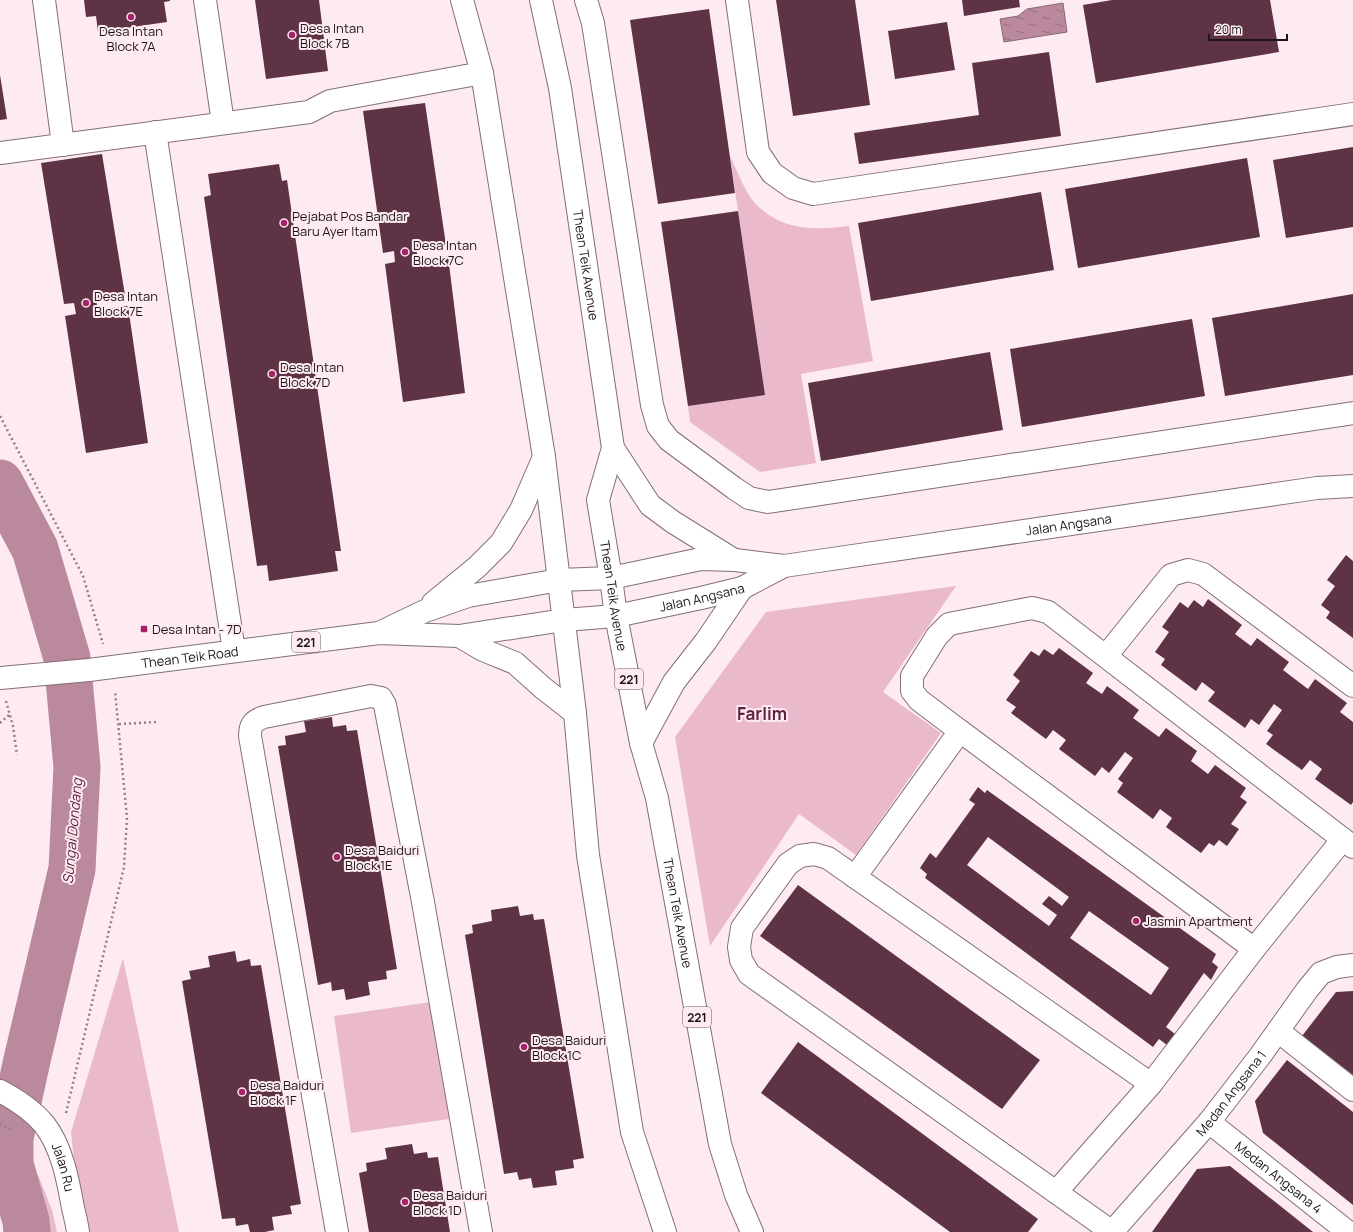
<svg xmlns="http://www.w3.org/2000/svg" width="1353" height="1232" font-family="Manrope,sans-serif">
	<defs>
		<pattern id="water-ripples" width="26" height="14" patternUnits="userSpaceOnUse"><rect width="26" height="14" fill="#bb899d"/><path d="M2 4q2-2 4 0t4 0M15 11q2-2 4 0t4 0" fill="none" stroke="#976f7f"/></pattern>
	</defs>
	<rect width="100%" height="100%" fill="#fdebf1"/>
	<path fill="#eabacc" d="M730 156C738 172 746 196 759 207 785 231 817 230 849 226L873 361 801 374 816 463 760 472 690 422 688 406 765 395Z
		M956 586 883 692 941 733 856 855 799 814 710 946 675 737 766 612Z
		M123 958 179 1232H88L73 1152 71 1132Z
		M431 1002 449 1119 351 1133 334 1016Z
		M16 1163 38 1175 52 1210 57 1232H36L35 1225Z"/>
	<path fill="url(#water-ripples)" stroke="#8b6675" d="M1063 3 1067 32 1004 42 1000 19 1018 16 1027 9Z"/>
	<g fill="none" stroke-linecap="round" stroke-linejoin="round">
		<path stroke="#bb899d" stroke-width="47" d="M0 483 35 549 67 658 77 767 72 869 27 1060 10 1138V1164L26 1221 27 1232"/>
	</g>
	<path fill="#5d3345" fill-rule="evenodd" d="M84 0H170V1L164 2 167 22 98 32 96 16 86 17Z
		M255 0H319L328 71 266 79Z
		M776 0H855L870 105 793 116Z
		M962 0H1019L1020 7 964 16Z
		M1112 0H1270L1279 52 1096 83 1083 5Z
		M709 9 735 193 658 204 630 20Z
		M947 22 955 70 895 79 888 31Z
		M1049 52 1061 136 859 164 854 133 979 115 972 63Z
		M0 75 7 119 0 120Z
		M425 103 446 245 416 248 418 259 448 256 465 393 403 402 385 264 395 262 394 251 383 253 363 111Z
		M1353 147V227L1286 238 1273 160Z
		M102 154 125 295 96 300 98 310 128 306 148 443 86 453 65 316 76 314 74 303 64 304 41 163Z
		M1247 158 1260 237 1078 268 1065 189Z
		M279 164 282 181 287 180 341 551H335L338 571 269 581 267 565 257 566 204 197 211 195 208 174Z
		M1041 192 1054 270 871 301 858 223Z
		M738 211 765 395 688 406 661 222Z
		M1353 294V375L1225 396 1212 318Z
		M1192 319 1205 396 1022 427 1010 349Z
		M990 352 1003 430 821 461 808 383Z
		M1346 555 1353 561V638L1326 618 1330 612 1321 605 1335 586 1327 580Z
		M1208 599 1242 625 1235 634 1251 646 1257 638 1289 662 1283 670 1308 689 1315 679 1347 703 1340 712 1353 722V802L1351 805 1315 779 1322 769 1310 760 1302 770 1266 744 1273 735 1267 731 1282 710 1274 704 1259 725 1251 719 1245 728 1208 701 1215 692 1202 682 1196 691 1161 665 1165 659 1155 652 1169 632 1162 627 1180 602 1188 608 1194 600 1203 607Z
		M1059 648 1093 673 1086 683 1102 694 1107 686 1139 710 1133 718 1159 737 1166 728 1197 751 1191 761 1208 774 1215 765 1246 788 1240 797 1247 802 1231 824 1239 829 1227 846 1219 840 1214 846 1209 843 1201 853 1166 827 1172 818 1160 809 1153 819 1117 792 1123 783 1118 779 1133 758 1125 752 1109 773 1102 767 1095 776 1059 749 1066 740 1053 730 1046 739 1011 713 1016 707 1006 700 1020 681 1013 675 1031 651 1039 656 1044 649 1053 655Z
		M332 717 333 727 346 725 347 731 357 730 397 969 386 971 387 979 368 982 370 995 346 1000 344 989 332 991 331 982 318 985 278 746 286 745 285 736 306 732 304 721Z
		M978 787 985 793 987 790 1216 954 1212 962 1218 967 1211 980 1204 973 1166 1027 1175 1034 1167 1045 1159 1039 1153 1047 925 878 927 874 920 868 930 853 936 858 975 804 969 800ZM988 837 1069 897 1062 906 1049 896 1042 904 1057 915 1049 926 967 865ZM1089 911 1169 968 1151 995 1070 938Z
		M798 885 1040 1060 1002 1109 760 936Z
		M518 906 520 916 533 914 534 920 544 919 584 1158 573 1160 574 1168 555 1171 557 1185 533 1188 531 1178 519 1180 517 1172 504 1174 465 935 473 933 472 925 492 921 491 910Z
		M235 951 237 962 250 959 251 966 261 965 301 1204 290 1206 292 1214 272 1217 274 1230 265 1232H250L248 1224 236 1226 235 1218 222 1219 182 981 191 979 189 971 210 967 208 956Z
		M1353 991V1075L1302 1036 1336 992Z
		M798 1042 1038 1219 1028 1232H950L761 1093Z
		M1287 1060 1353 1112V1205L1263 1133 1255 1101Z
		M412 1144 414 1154 427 1152 428 1158 438 1157 450 1232H369L359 1173 367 1171 366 1163 387 1159 385 1148Z
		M1230 1166 1313 1232H1152L1197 1169Z"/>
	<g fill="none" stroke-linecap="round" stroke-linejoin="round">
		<defs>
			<g id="minor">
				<path d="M44 0 63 145"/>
				<path d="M205 0 223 123"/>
				<path d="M586 0 593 23 652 405 658 426 669 440 734 488 749 498 768 502 1353 413"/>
				<path d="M737 0 758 152 772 173 793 188 813 194 1353 114"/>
				<path d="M155 132 234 651"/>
				<path d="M0 153 309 112 330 101 482 73"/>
				<path d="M1106 656 1171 575 1188 570 1203 574 1353 686"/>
				<path d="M960 731 1254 949"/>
				<path d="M855 877 960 731 919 700 912 691V676L937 636 949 624 1032 608 1048 612 1353 847"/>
				<path d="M1278 1031 1353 1090"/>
				<path id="s1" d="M0 1091C15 1099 33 1111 44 1124 62 1147 68 1180 73 1208 75 1216 77 1224 78 1232"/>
				<path id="s2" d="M1209 1122 1348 1232"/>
				<path d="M1056 1192 1151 1084 1254 949 1343 839"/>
				<path d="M337 1232 250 736C250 725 253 721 264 717L371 696 381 698 385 705 423 902 481 1232"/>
				<path d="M1112 1232 749 974 741 960 739 947 742 928 788 864 800 856 814 854 828 858 1151 1084"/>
				<path id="s3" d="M1112 1232 1209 1122 1260 1056 1307 990 1321 973 1337 967 1353 965"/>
			</g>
			<g id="major">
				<path d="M462 0 482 73 544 457 575 713 588 855 632 1132 665 1232"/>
				<path id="s4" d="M541 0 560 88 613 448 598 500 611 578 616 616 641 743 657 798 720 1144 736 1195 752 1232"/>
				<path d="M613 448 650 505 673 522 734 560"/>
				<path d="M433 603 477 567 501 543 521 510 544 457"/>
				<path id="s5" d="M379 633 425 611 468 596 559 580 611 578 701 559 735 560 784 566 1317 488 1353 486"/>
				<path d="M459 636 483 650 515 663 543 688 575 713"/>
				<path id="s6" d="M0 678 89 670 379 633 459 636 564 620 616 616 701 598 742 588 784 566"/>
				<path d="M641 743 674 682 706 641 742 588"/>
			</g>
		</defs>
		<use href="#minor" stroke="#836f76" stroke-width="24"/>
		<use href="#major" stroke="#836f76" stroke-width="24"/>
		<path stroke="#8d8185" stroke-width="2.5" stroke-dasharray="2 3" stroke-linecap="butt" d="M0 416 83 576 103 644
			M6 701 13 726 17 755
			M0 723 9 715
			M119 724 158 722
			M66 1113 124 867 127 818 115 691
			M0 1124 12 1130"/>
		<use href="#minor" stroke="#fff" stroke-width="22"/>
		<use href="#major" stroke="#fff" stroke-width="22"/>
	</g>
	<g fill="#a8226a" stroke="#fdebf1" stroke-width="1.5">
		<circle cx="131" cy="17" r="4"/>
		<circle cx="292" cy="35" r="4"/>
		<circle cx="284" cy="223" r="4"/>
		<circle cx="405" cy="252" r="4"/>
		<circle cx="86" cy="303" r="4"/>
		<circle cx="272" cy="374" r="4"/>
		<rect x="140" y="625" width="8" height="8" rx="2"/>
		<circle cx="337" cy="857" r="4"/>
		<circle cx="1136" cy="921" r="4"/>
		<circle cx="524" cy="1047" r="4"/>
		<circle cx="242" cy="1092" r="4"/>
		<circle cx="405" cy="1202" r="4"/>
	</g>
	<g text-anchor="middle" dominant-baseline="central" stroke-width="4" stroke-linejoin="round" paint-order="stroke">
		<g fill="#fdebf1" stroke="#605559" stroke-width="1">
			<rect x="292" y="632" width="28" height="20" rx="3"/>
			<rect x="615" y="669" width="28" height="20" rx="3"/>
			<rect x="683" y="1007" width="28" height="20" rx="3"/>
		</g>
		<g font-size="12" font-weight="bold" fill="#1c1518">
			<text x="306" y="642">221</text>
			<text x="629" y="679">221</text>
			<text x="697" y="1017">221</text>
		</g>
		<g font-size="13" fill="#1c1518" stroke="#fdebf1" text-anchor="start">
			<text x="300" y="28">Desa Intan<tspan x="300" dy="15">Block 7B</tspan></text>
			<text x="131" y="31" text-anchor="middle">Desa Intan<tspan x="131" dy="15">Block 7A</tspan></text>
			<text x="292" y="216">Pejabat Pos Bandar<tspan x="292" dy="15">Baru Ayer Itam</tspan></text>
			<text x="413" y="245">Desa Intan<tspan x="413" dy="15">Block 7C</tspan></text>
			<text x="94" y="296">Desa Intan<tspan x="94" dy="15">Block 7E</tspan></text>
			<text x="280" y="367">Desa Intan<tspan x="280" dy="15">Block 7D</tspan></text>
			<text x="152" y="629">Desa Intan - 7D</text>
			<text x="345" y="850">Desa Baiduri<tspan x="345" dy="15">Block 1E</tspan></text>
			<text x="1144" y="921">Jasmin Apartment</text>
			<text x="532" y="1040">Desa Baiduri<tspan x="532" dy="15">Block 1C</tspan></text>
			<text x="250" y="1085">Desa Baiduri<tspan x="250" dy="15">Block 1F</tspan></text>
			<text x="413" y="1195">Desa Baiduri<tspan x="413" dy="15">Block 1D</tspan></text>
		</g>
		<g font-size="13" fill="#1c1518" stroke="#fdebf1">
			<text stroke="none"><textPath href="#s4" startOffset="269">Thean Teik Avenue</textPath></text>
			<text stroke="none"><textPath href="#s5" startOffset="704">Jalan Angsana</textPath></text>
			<text stroke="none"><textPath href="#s4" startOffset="605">Thean Teik Avenue</textPath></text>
			<text stroke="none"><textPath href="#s6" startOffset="708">Jalan Angsana</textPath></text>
			<text stroke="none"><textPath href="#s6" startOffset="191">Thean Teik Road</textPath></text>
			<text stroke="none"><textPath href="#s4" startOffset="929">Thean Teik Avenue</textPath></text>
			<text stroke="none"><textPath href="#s3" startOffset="183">Medan Angsana 1</textPath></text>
			<text stroke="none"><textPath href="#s1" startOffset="103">Jalan Ru</textPath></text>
			<text stroke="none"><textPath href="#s2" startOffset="89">Medan Angsana 4</textPath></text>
		</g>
		<g font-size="14" font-style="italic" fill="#581b39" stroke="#fdebf1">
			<text transform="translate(72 831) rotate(-85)">Sungai Dondang</text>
		</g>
		<g font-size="17" font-weight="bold" fill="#612140" stroke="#fdebf1">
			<text x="762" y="713">Farlim</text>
		</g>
	</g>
	<path d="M1209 34v6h78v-6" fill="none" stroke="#1c1518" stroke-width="2"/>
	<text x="1215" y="34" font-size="12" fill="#1c1518" stroke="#fdebf1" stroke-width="3" paint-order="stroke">20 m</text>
</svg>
